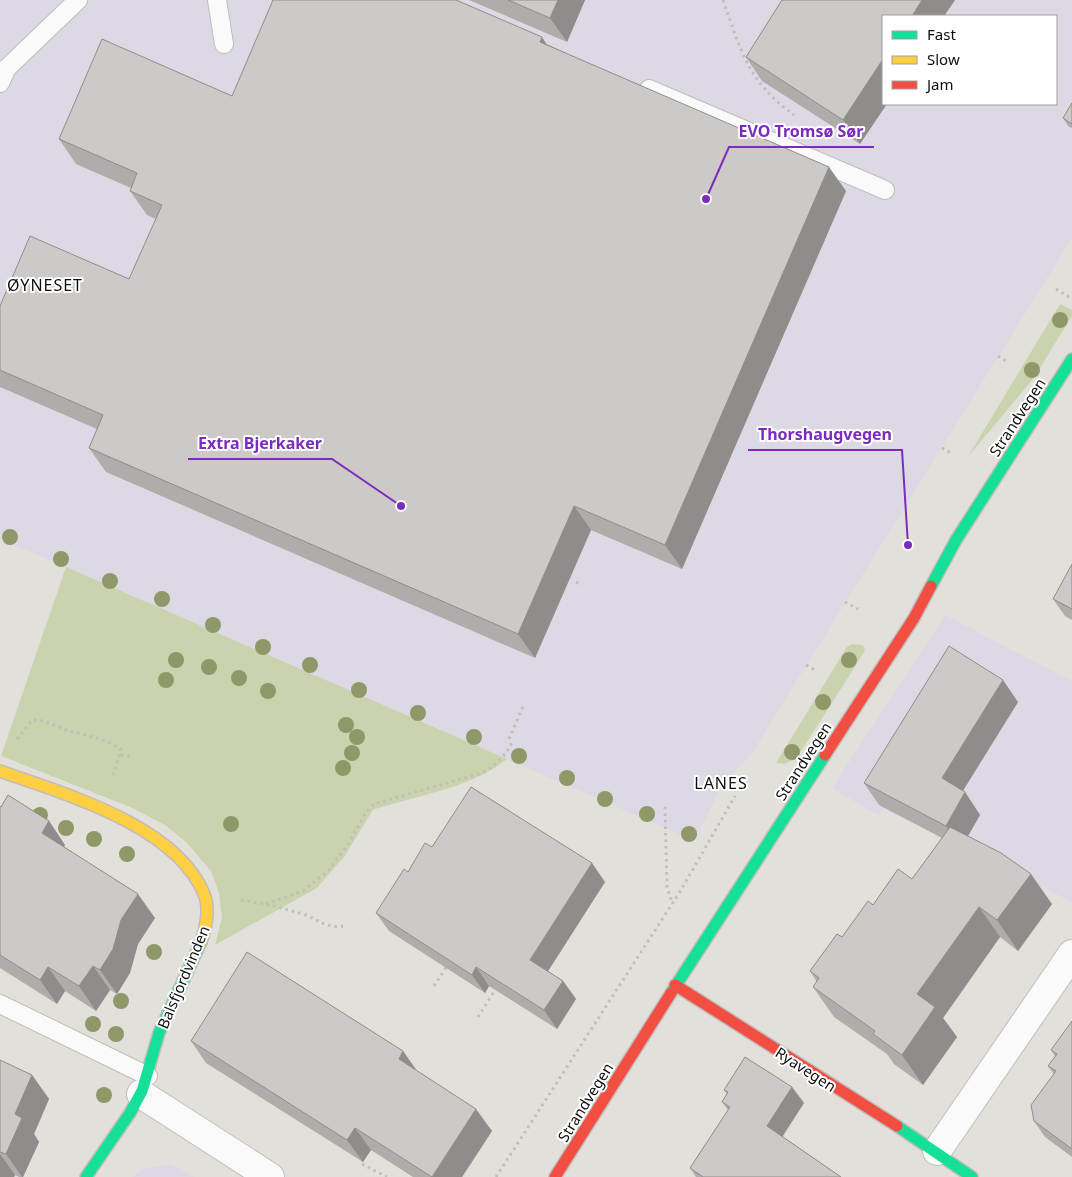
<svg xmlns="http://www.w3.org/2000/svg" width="1072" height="1177" font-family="'Noto Sans',sans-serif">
	<rect width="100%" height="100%" fill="#e3e0dc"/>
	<path fill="#dcd9e4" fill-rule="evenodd" d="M0 0H1072V238L752 753 720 788 695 841 0 539ZM883 16H1056V104H883Z
		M945 615 1072 681V902L884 809 879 816 832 788Z
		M168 1164 177 1167 194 1177H133L142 1169Z"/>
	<path fill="#c9d4ae" d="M1060 304 1072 310V316L1033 379 967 458Z
		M66 567 507 759C470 789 417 795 373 810L344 857 317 888 215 945 222 918 219 893 211 871 186 842 165 825 130 807 1 756Z
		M852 644 863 645 865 651 796 759 784 764 776 763 847 647Z"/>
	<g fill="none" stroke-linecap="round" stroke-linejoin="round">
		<defs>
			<path id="lane" d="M217 0 224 44
				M0 83 7 68 78 0
				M649 89 885 190
				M0 1004 148 1076"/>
			<path id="street" d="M141 1094 270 1177
				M937 1151 1072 954"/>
			<path id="fast" d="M931 586 956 540 1072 359
				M671 993 825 755
				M897 1126 972 1177
				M86 1177 130 1113 142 1091 159 1033 201 942"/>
			<path id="slow" d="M0 771C64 794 176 825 204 894 210 907 206 929 201 942"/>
			<path id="jam" d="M825 755 914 618 931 586
				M675 985 897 1126
				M555 1177 671 993"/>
		</defs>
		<use href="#lane" stroke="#c0bdba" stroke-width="20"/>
		<use href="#street" stroke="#c0bdba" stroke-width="30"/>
		<use href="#fast" stroke="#c0bdba" stroke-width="14"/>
		<use href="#slow" stroke="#c0bdba" stroke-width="14"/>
		<use href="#jam" stroke="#c0bdba" stroke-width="14"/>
		<path stroke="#bfbebd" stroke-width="3" stroke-dasharray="2.5 4" stroke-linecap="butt" d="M723 0C741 51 748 82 794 115
			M1056 289 1072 299
			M998 356 1009 363
			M942 448 953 454
			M576 582 582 585
			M845 602 858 609
			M806 665 817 671
			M17 739 32 720C47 719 59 729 73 732 88 736 108 739 121 750L113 775
			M509 739 524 704
			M121 755 131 757
			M665 807 667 887 672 902
			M241 900C262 903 282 908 303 914 317 919 327 929 343 926
			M266 904 303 891 328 871 349 843 365 814 374 804 482 773C497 765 505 756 513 741
			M434 986 447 966
			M478 1017 497 987
			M362 1164 387 1177
			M496 1177 681 890 735 796"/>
		<use href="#lane" stroke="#fbfafa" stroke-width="18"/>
		<use href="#street" stroke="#fbfafa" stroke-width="28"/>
		<use href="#fast" stroke="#16e098" stroke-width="11"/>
		<use href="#slow" stroke="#ffcf43" stroke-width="11"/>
		<use href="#jam" stroke="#f24e42" stroke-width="11"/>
	</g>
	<g fill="#8e9868">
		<circle cx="1060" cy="320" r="8"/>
		<circle cx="1032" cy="370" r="8"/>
		<circle cx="10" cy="537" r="8"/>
		<circle cx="61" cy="559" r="8"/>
		<circle cx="110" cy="581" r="8"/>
		<circle cx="162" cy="599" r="8"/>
		<circle cx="213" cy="625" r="8"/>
		<circle cx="263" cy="647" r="8"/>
		<circle cx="176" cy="660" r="8"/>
		<circle cx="849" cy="660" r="8"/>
		<circle cx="310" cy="665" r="8"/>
		<circle cx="209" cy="667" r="8"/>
		<circle cx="239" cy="678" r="8"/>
		<circle cx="166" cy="680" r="8"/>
		<circle cx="359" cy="690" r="8"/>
		<circle cx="268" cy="691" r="8"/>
		<circle cx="823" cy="702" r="8"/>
		<circle cx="418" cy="713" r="8"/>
		<circle cx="346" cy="725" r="8"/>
		<circle cx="357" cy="737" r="8"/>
		<circle cx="474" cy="737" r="8"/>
		<circle cx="792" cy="752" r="8"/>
		<circle cx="352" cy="753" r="8"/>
		<circle cx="519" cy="756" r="8"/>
		<circle cx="343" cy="768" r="8"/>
		<circle cx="567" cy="778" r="8"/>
		<circle cx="605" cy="799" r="8"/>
		<circle cx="647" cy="814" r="8"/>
		<circle cx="40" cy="815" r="8"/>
		<circle cx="231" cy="824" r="8"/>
		<circle cx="66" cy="828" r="8"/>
		<circle cx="689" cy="834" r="8"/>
		<circle cx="94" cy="839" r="8"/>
		<circle cx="127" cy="854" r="8"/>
		<circle cx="154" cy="952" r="8"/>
		<circle cx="121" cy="1001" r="8"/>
		<circle cx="93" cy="1024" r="8"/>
		<circle cx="116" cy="1034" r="8"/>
		<circle cx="104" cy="1095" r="8"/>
	</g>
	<path fill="#afadaa" d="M469 0H585L567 42Z
		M782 0H955L944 16H883L860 144 762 81 746 57Z
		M547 44 846 191 682 569 591 530 535 658 106 472 89 448 97 429 0 387V306L129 279 156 219 147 215 130 191 131 188 76 164 59 139 232 96Z
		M1072 103V128L1069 127 1063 118Z
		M1072 564V620L1065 616 1053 599Z
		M1018 702 963 791 965 792 980 815 968 836 1052 904 1018 951 1000 937 943 1018 957 1037 923 1085 894 1064 887 1054 834 1017 813 987 817 982 810 971 842 937 912 879 942 838 879 805 864 783Z
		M0 806 49 821 65 845 64 847 155 918 138 944 130 973 117 994 110 990 96 1011 65 991 57 1004 0 968Z
		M432 847 605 882 548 971 563 981 576 999 557 1029 489 986 485 993 389 931 376 913 408 872Z
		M1072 1021V1157L1045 1137 1034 1121 1054 1074 1048 1066 1055 1056 1051 1050Z
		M191 1041 403 1051 417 1071 492 1131 462 1177H413L371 1150 363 1162 206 1063Z
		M0 1060 32 1075 49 1099 34 1134 39 1142 23 1177H19L15 1175 14 1177H0Z
		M792 1087 804 1103 782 1136 841 1177H696L690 1168 728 1110 722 1102 727 1094 724 1090Z"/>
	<path fill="#8f8d8b" d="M558 0H585L567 42 550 18Z
		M922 0H955L944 16H912Z
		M542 37 558 62 540 42Z
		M883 59V104H887L860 144 843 120Z
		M829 167 846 191 682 569 665 545Z
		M574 506 591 530 535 658 518 634Z
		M1003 680 1018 702 957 800 942 778Z
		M965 792 980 815 961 848 946 826Z
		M49 821 65 845 58 857 42 833Z
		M592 863 605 882 543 979 530 960Z
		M1031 874 1052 904 1018 951 997 920Z
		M138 894 155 918 138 944 130 973 117 994 100 970 121 920Z
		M979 907 1000 937 943 1018 957 1037 923 1085 902 1055 917 994Z
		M93 966 110 990 96 1011 79 986Z
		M48 967 65 991 57 1004 40 980Z
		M476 967 489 986 485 993 472 975Z
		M563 981 576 999 557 1029 544 1010Z
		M403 1051 419 1074 399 1059Z
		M32 1075 49 1099 34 1134 39 1142 23 1177H22L6 1154 15 1114Z
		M792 1087 804 1103 779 1142 767 1126Z
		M476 1109 492 1131 462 1177H432Z
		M355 1128 371 1150 363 1162 347 1140Z
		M0 1154 15 1175 14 1177H0Z"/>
	<path fill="#ccc9c6" stroke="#8f8d8b" d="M273 0H456L542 37 540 42 829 167 665 545 574 506 518 634 89 448 103 415 0 370V306L30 236 129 279 162 205 130 191 137 173 59 139 102 39 232 96Z
		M508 0H558L550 18Z
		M782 0H922L912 16H883V59L843 120 746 57Z
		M1072 103V124L1063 118Z
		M1072 564V609L1053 599Z
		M949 646 1003 680 942 778 965 792 946 826 864 783Z
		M471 787 592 863 530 960 563 981 544 1010 476 967 472 975 376 913 404 869 408 872 425 843 432 847Z
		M8 795 49 821 42 833 138 894 121 920 113 949 100 970 93 966 79 986 48 967 40 980 0 955V806L1 807Z
		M950 827 1001 853 1031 874 997 920 979 907 917 994 935 1007 902 1055 873 1034 875 1031 813 987 819 978 810 971 837 934 842 937 868 901 873 905 898 869 912 879Z
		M247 952 403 1051 399 1059 476 1109 432 1177 355 1128 347 1140 191 1041Z
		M1072 1021V1149L1034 1121 1031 1105 1056 1071 1048 1066 1057 1054 1051 1050Z
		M745 1057 792 1087 767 1126 841 1177H703L690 1168 730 1107 722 1102 728 1092 724 1090Z
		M0 1060 32 1075 15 1114 22 1118 6 1154 0 1152Z"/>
	<g text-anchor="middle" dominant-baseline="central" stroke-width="4" stroke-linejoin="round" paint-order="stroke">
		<g font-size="15" fill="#100e0c" stroke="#fff">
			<text transform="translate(1017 417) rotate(-57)">Strandvegen</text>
			<text transform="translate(803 761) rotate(-57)">Strandvegen</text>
			<text transform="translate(183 977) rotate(-67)">Balsfjordvinden</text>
			<text transform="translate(806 1069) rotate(33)">Ryavegen</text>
			<text transform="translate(585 1102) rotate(-58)">Strandvegen</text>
		</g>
		<g font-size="16" letter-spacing="1" fill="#100e0c" stroke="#fff">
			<text x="45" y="285">ØYNESET</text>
			<text x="721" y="783">LANES</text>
		</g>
	</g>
	<path fill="none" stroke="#7b2cbf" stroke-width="2" d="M706 199L729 147H874M908 545L902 450H748M401 506L332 459H188"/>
	<g fill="#7b2cbf" stroke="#fff" stroke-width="2">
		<circle cx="706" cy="199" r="5"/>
		<circle cx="908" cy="545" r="5"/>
		<circle cx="401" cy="506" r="5"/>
	</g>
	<g font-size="16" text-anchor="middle" font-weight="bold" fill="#7b2cbf" stroke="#fff" stroke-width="4" stroke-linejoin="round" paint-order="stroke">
		<text x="801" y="137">EVO Tromsø Sør</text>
		<text x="825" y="440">Thorshaugvegen</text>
		<text x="260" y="449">Extra Bjerkaker</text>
	</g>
	<rect x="882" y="15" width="175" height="90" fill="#ffffff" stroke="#9f9f9e"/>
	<rect x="892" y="31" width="25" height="8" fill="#16e098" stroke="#9f9f9e"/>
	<text x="927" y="40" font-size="15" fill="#100e0c">Fast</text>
	<rect x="892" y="56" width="25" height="8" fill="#ffcf43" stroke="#9f9f9e"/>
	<text x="927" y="65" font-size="15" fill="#100e0c">Slow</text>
	<rect x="892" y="81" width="25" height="8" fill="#f24e42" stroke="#9f9f9e"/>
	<text x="927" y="90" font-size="15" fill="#100e0c">Jam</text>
</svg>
